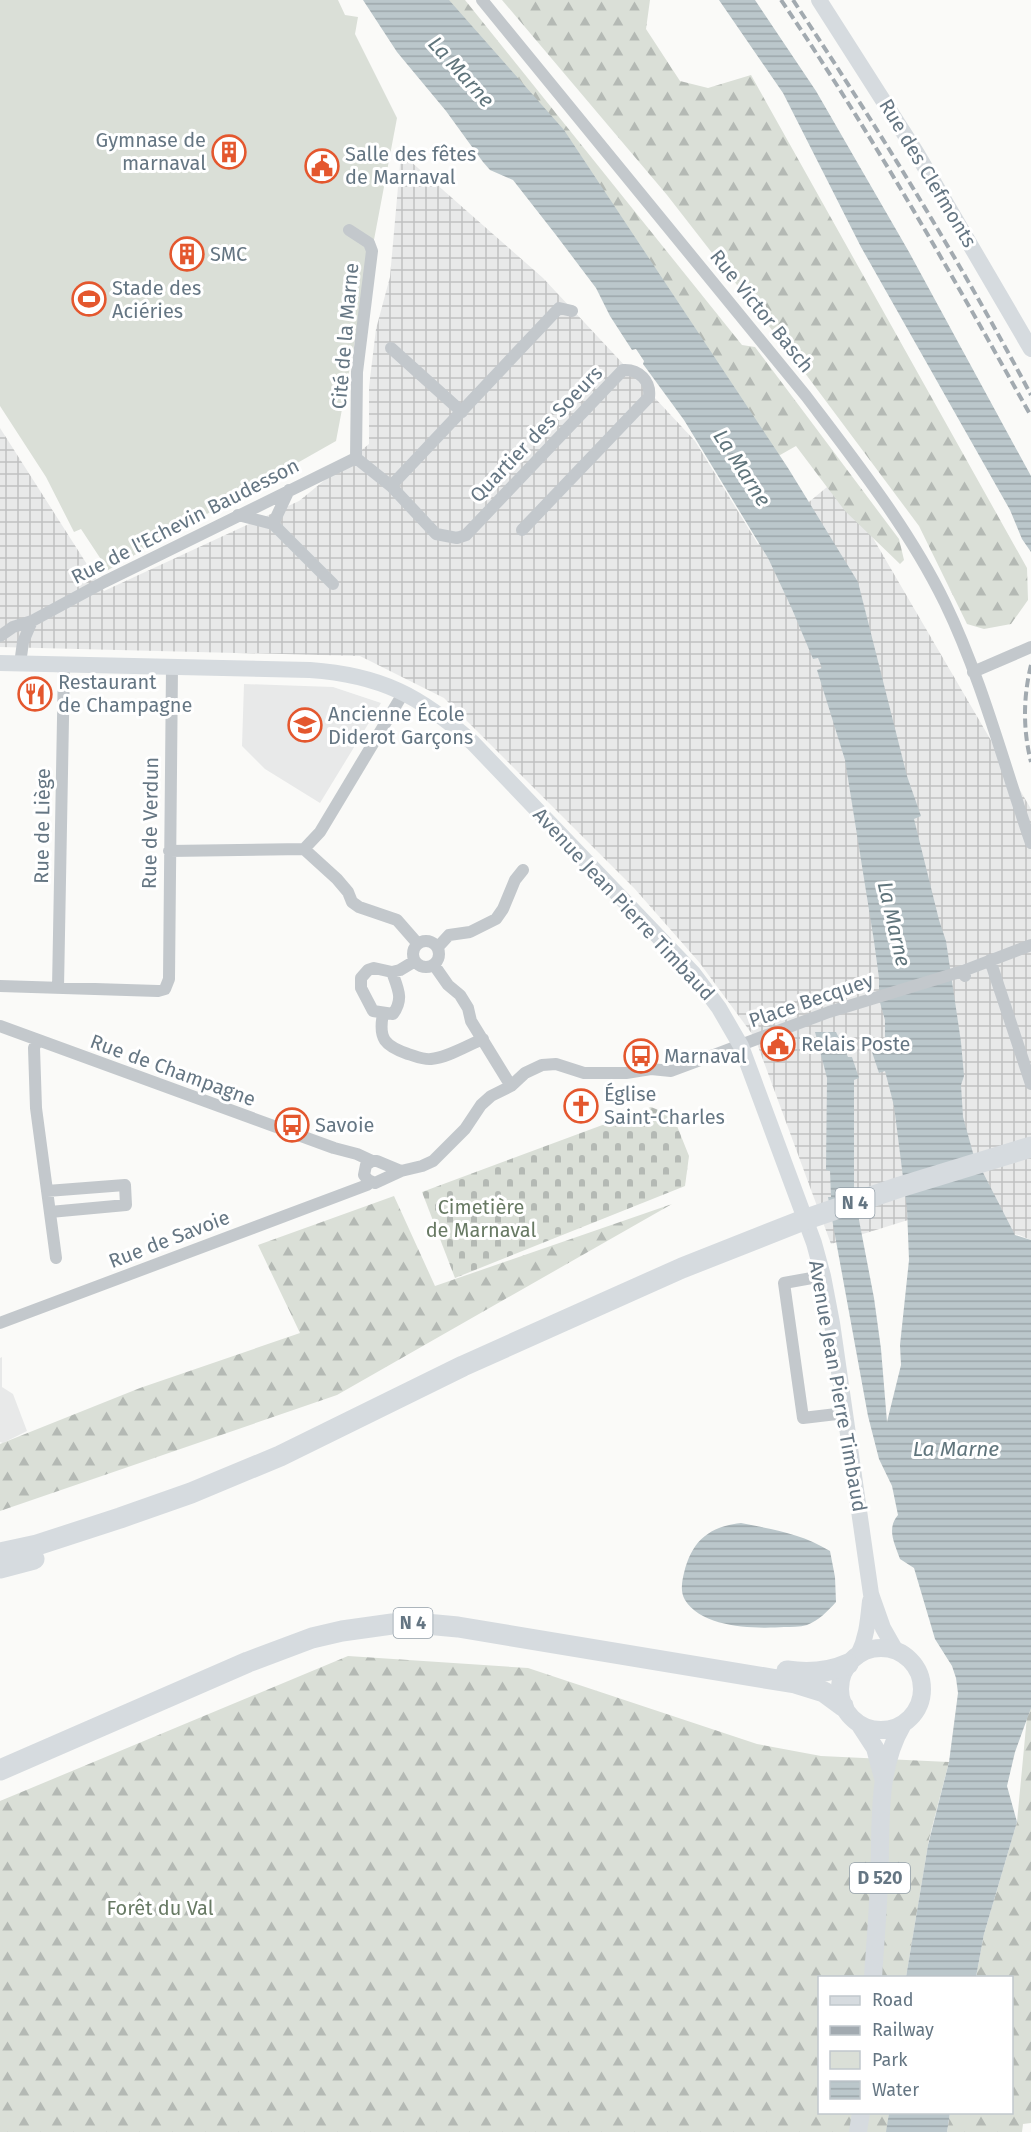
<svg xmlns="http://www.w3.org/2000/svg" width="1031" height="2132" font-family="'Fira Sans',sans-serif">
	<defs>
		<pattern id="industrial-grid" width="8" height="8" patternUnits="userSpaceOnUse" patternTransform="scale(1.5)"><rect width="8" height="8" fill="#e8e9e9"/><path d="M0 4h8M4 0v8" fill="none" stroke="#c0c1c2"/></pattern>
		<pattern id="forest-firs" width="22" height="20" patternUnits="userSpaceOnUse" patternTransform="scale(1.5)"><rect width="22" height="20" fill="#dadfd7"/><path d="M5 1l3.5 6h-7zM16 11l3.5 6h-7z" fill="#b4b9b4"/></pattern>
		<pattern id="cemetery-stones" width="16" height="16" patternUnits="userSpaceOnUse" patternTransform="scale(1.5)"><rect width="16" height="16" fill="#dadfd7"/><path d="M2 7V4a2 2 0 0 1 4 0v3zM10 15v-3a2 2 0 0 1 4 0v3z" fill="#b4b9b4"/></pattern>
		<pattern id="water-rules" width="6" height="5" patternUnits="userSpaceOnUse" patternTransform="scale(1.5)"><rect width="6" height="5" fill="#bbc7cb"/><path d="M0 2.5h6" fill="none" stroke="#9ca6aa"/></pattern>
	</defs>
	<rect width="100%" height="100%" fill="#fafaf8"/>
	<path fill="#e8e9e9" d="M244 684 333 687 381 703 320 803 265 769 242 746Z
		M2 1357V1387L13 1394 27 1431 3 1443 0 1442V1358Z"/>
	<path fill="url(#industrial-grid)" d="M401 153 543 278 695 441 758 544 838 478 1031 809V1240L1019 1235 908 1220 831 1244 755 1038 699 962 634 888 444 698 360 656 0 647V428L104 591 299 501 369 444V387L376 329 390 277Z"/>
	<path fill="#dadfd7" d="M0 0H338L345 15 358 17 355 34 397 118 336 441 108 570 81 529 74 532 46 477 0 406Z"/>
	<path fill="url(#forest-firs)" d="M431 0H465L742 345 755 347 899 539 904 560 900 564 845 511 796 446 773 459Z
		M502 0H650L646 29 680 81 708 88 751 75 1027 568 1028 600 1011 624 984 629 967 624 919 526 793 357 667 195Z
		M394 1196 435 1286 672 1204 337 1395 0 1511V1444L140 1388 300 1333 258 1245Z
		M348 1656 528 1668 757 1744 821 1756 949 1762 929 1839 906 1977 820 1978V2112L889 2113 887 2132H0V1801Z
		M1031 1674V2123L1023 2124 1022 2132H947L950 2113 1012 2112V1978L976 1977 984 1934 1017 1822Z"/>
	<path fill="url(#cemetery-stones)" d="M651 1107 673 1116 689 1156 685 1186 455 1278 422 1192Z"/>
	<path fill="url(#water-rules)" d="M363 0H449L564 130 788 468 858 582 907 776 921 816 914 819 939 920 946 941 961 1042 964 1076 961 1085 963 1117 973 1153 1015 1235 1031 1240V1708L1015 1752 1007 1786 1017 1822 984 1934 976 1977H906L928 1845 949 1762 958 1693 956 1678 952 1666 935 1639 914 1568 900 1559C895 1544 886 1529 898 1515L892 1486 879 1459 868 1416 828 1197H831L830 1171 826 1170 827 1078 815 1032H836L848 1057H852L859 1078 854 1080V1194L874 1298 881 1349 887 1422 901 1365 900 1345 909 1260 907 1209 894 1106 885 1071 879 1073 872 1052 879 1049 885 1039V1020L879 999V978L874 941 845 760 817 670 822 668 818 658 813 659 792 609 768 558 684 420 643 364 644 361 636 349 632 350 610 316 596 288 556 235 513 180 490 170 483 162 446 111 397 52Z
		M719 0H755L816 91 909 252 1031 476V552L1022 539 1010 510 861 247 783 93Z
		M741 1523C775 1530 800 1533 830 1551L835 1577 836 1602C827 1612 819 1620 807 1625 800 1627 791 1627 784 1627 755 1629 702 1628 685 1600 680 1592 682 1581 684 1573 692 1541 708 1527 741 1523Z
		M889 2113V2112L950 2113 947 2132H886Z"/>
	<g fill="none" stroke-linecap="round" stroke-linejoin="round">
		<path stroke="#c3c8cc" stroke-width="12" d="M482 0 806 396C856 462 909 529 945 603 981 677 1004 765 1031 843
			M349 230 369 243 372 251 357 372 356 458
			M391 348 462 412
			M356 458 391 486 436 534 457 538 466 535 623 370C639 369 651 381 649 397L522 530
			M391 486 559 308 572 311
			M289 490 273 524 333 584
			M238 515 273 524
			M0 636 13 627 32 621 104 582 356 458
			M20 664 23 642 32 621
			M973 672 1031 647
			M304 849 320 832 404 692
			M169 851 304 849 337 879 348 892 352 902 359 907 397 920 418 944
			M413 954a13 13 0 1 1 26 0a13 13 0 1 1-26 0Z
			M438 947 449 935 470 932 496 919 503 909 515 880 523 870
			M990 960 1031 1084
			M434 965 448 985 460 995 468 1008 471 1021 511 1086
			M392 972C398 989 404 999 393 1014L373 1011 361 988V978L368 970 374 968 392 972 400 970 415 961
			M965 976 963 971 1031 945
			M0 986 158 991 165 989 169 979 172 667
			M58 988 64 665
			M383 1014C378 1039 385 1046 408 1054 415 1056 424 1060 431 1059 449 1057 466 1046 483 1039
			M0 1026 334 1148 357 1154 372 1161H377L401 1171
			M37 1040 34 1048 36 1108 56 1258
			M372 1161 366 1165 364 1175 368 1180 375 1183 401 1171 422 1166 433 1161 465 1129 481 1105 491 1096 511 1086 525 1073 542 1065 556 1064 584 1073H626L651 1069 671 1071 829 1012 963 971
			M47 1191 125 1185 126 1205 50 1212
			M823 1276 784 1283 803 1418 845 1413
			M0 1323 367 1185 371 1182"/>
		<path stroke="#d6dbdf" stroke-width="16" d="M819 0 916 152 1031 349
			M0 663 310 670C381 675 421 696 473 743L693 973 719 1008 741 1046 814 1243 823 1276 832 1323 871 1594 883 1628 896 1651
			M858 1655C867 1637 868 1620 870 1601"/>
		<path stroke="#d6dbdf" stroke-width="18" d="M840 1689a41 41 0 1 1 82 0a41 41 0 1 1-82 0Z
			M860 1725 875 1748 883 1778
			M873 1978C875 1945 878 1913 879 1881 882 1828 875 1771 903 1724
			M858 2132 861 2112"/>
		<path stroke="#d6dbdf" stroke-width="21" d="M0 1553 37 1545 120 1518 191 1493 280 1456 463 1366 682 1268 801 1221 900 1187 1031 1147
			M0 1568 34 1559
			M787 1671C808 1674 828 1673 848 1664
			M0 1770 248 1662 312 1638 342 1631 392 1624 415 1623 458 1627 795 1683 824 1692 843 1706"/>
		<path stroke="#a2aab0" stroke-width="4" stroke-dasharray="9 4.5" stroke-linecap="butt" d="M781 0C872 134 952 275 1031 416
			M793 0C878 128 959 259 1031 395
			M1031 665C1023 698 1023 730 1031 762"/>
	</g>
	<defs>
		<symbol id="building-ring" viewBox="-11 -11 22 22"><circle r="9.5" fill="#fff" stroke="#e4572e" stroke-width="1.5"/><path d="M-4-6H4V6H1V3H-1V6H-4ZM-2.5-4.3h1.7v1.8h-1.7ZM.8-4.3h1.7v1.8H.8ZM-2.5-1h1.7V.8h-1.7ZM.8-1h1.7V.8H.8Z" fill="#e4572e"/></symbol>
		<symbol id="civic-ring" viewBox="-11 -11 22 22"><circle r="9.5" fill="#fff" stroke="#e4572e" stroke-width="1.5"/><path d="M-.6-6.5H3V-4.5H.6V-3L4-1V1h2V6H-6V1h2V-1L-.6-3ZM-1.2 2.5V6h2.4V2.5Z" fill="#e4572e"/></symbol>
		<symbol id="stadium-ring" viewBox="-11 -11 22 22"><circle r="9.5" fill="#fff" stroke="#e4572e" stroke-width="1.5"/><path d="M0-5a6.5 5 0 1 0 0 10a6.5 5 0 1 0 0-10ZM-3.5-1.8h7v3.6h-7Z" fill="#e4572e"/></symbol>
		<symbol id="restaurant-ring" viewBox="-11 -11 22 22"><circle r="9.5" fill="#fff" stroke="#e4572e" stroke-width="1.5"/><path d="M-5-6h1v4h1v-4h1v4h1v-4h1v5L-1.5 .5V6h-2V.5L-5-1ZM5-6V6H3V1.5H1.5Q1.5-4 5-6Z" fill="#e4572e"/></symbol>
		<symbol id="school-ring" viewBox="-11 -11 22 22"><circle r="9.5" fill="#fff" stroke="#e4572e" stroke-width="1.5"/><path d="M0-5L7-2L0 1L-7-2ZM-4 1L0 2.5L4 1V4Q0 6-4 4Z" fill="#e4572e"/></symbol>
		<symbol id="bus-ring" viewBox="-11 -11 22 22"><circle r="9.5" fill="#fff" stroke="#e4572e" stroke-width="1.5"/><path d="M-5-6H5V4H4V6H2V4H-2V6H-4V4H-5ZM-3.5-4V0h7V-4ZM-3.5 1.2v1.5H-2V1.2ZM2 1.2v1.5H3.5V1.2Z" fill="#e4572e"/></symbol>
		<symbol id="church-ring" viewBox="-11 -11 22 22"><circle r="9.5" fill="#fff" stroke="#e4572e" stroke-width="1.5"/><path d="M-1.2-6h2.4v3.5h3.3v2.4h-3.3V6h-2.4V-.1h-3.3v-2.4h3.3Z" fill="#e4572e"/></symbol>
	</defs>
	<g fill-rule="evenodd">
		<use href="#building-ring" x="210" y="133" width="38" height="38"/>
		<use href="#civic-ring" x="303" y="147" width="38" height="38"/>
		<use href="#building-ring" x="168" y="235" width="38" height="38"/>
		<use href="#stadium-ring" x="70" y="280" width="38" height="38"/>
		<use href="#restaurant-ring" x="16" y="675" width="38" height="38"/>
		<use href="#school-ring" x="286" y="706" width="38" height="38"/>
		<use href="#civic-ring" x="759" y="1025" width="38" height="38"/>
		<use href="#bus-ring" x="622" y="1037" width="38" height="38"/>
		<use href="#church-ring" x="562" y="1087" width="38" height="38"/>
		<use href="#bus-ring" x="273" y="1106" width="38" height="38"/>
	</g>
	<g text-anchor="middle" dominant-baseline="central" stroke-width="6" stroke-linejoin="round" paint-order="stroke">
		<g fill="#fff" stroke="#939fa8" stroke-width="1.5">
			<rect x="835.5" y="1188" width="39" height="30" rx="4.5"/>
			<rect x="393.5" y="1608" width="39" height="30" rx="4.5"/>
			<rect x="850" y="1863" width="60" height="30" rx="4.5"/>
		</g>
		<g font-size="18" font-weight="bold" fill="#657683">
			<text x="855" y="1203">N 4</text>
			<text x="413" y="1623">N 4</text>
			<text x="880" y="1878">D 520</text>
		</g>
		<g font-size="20" fill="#657683" stroke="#fff" text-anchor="start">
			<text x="206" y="140" text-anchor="end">Gymnase de<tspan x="206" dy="23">marnaval</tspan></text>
			<text x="345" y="154">Salle des fêtes<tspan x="345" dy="23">de Marnaval</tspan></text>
			<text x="210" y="254">SMC</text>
			<text x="112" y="288">Stade des<tspan x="112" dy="23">Aciéries</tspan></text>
			<text x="58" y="682">Restaurant<tspan x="58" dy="23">de Champagne</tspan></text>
			<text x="328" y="714">Ancienne École<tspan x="328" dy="23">Diderot Garçons</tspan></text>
			<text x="801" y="1044">Relais Poste</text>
			<text x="664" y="1056">Marnaval</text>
			<text x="604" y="1094">Église<tspan x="604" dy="23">Saint-Charles</tspan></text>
			<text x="315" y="1125">Savoie</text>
		</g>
		<g font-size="20" fill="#657683" stroke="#fff">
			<text transform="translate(928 173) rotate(59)">Rue des Clefmonts</text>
			<text transform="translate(762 311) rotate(51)">Rue Victor Basch</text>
			<text transform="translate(345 336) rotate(-85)">Cité de la Marne</text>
			<text transform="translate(536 434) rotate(-46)">Quartier des Soeurs</text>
			<text transform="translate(185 521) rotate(-27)">Rue de l'Echevin Baudesson</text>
			<text transform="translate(150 823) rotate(-89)">Rue de Verdun</text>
			<text transform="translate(42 826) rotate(-89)">Rue de Liège</text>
			<text transform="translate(624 904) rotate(47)">Avenue Jean Pierre Timbaud</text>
			<text transform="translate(811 1000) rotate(-19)">Place Becquey</text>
			<text transform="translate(173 1070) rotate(20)">Rue de Champagne</text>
			<text transform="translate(169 1239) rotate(-21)">Rue de Savoie</text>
			<text transform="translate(838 1386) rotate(80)">Avenue Jean Pierre Timbaud</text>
		</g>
		<g font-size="20" fill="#687a64" stroke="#fff">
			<text x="481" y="1207">Cimetière<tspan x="481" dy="23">de Marnaval</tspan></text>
			<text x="160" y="1908">Forêt du Val</text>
		</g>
		<g font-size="21" font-style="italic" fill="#60757c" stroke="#fff">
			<text transform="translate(461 72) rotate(48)">La Marne</text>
			<text transform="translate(742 468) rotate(57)">La Marne</text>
			<text transform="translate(894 924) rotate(77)">La Marne</text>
			<text x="956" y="1449">La Marne</text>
		</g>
	</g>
	<rect x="818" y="1976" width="195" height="138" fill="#ffffff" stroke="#c1c8cd" stroke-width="1.5"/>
	<rect x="830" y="1996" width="30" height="9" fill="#d6dbdf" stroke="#c1c8cd" stroke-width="1.5"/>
	<text x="872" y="2006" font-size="18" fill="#657683">Road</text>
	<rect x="830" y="2026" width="30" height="9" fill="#a2aab0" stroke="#c1c8cd" stroke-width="1.5"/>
	<text x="872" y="2036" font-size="18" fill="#657683">Railway</text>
	<rect x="830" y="2051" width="30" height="18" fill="#dadfd7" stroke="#c1c8cd" stroke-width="1.5"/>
	<text x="872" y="2066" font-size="18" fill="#657683">Park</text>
	<rect x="830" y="2081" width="30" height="18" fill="url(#water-rules)" stroke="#c1c8cd" stroke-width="1.5"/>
	<text x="872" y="2096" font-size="18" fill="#657683">Water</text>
</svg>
